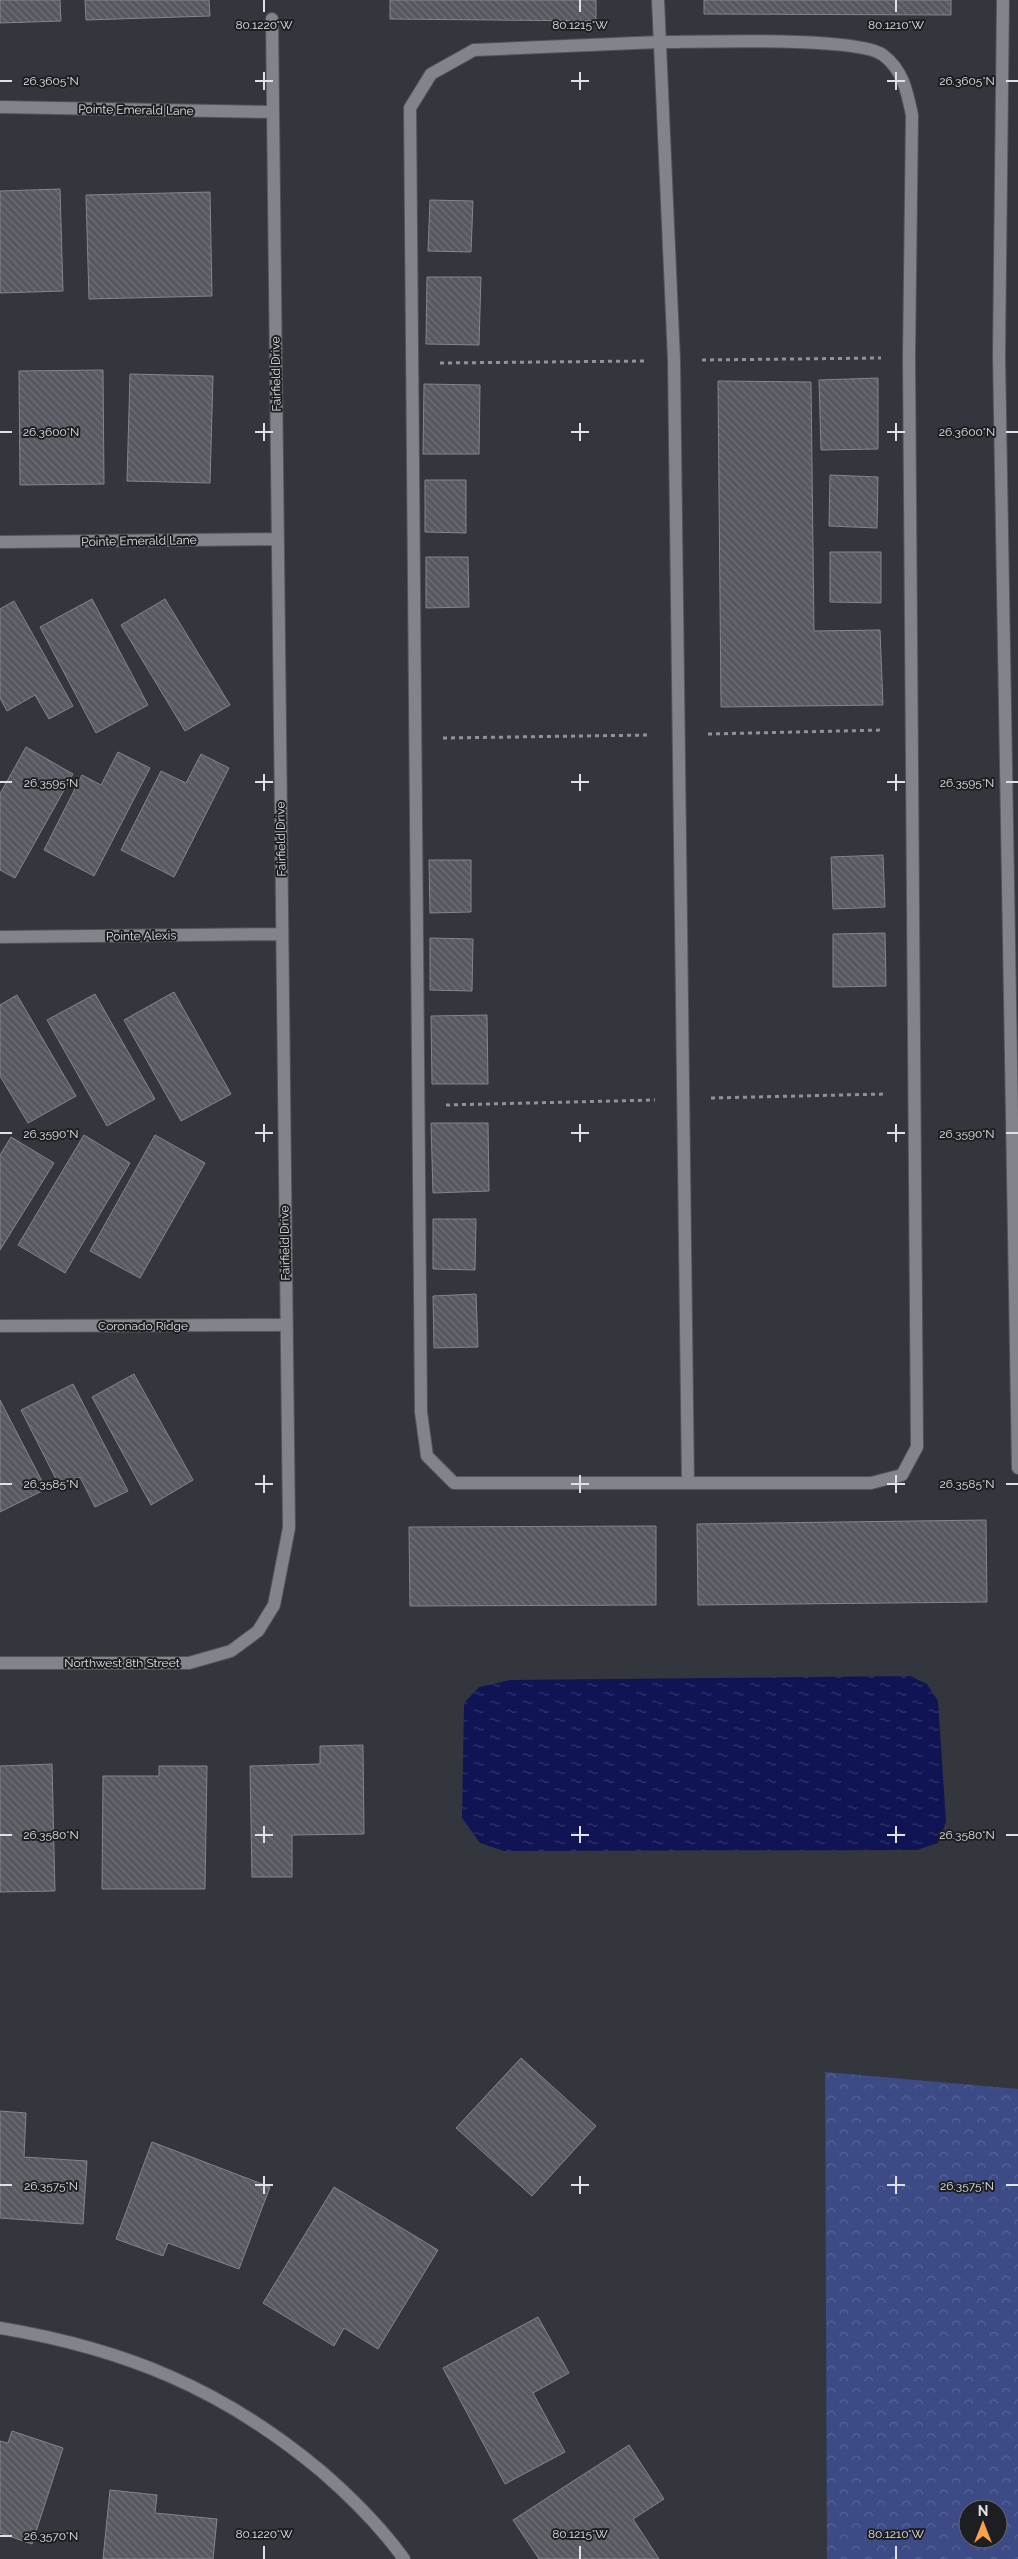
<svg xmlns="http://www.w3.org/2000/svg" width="1018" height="2559" font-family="Raleway,sans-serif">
	<defs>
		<pattern id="forest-crowns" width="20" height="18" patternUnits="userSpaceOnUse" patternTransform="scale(1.25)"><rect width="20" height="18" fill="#3c4a85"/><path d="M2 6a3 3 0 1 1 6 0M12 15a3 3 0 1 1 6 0" fill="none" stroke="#586496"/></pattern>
		<pattern id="water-ripples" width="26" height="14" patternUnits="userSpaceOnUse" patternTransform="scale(1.25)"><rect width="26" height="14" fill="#101454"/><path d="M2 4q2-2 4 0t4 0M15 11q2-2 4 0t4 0" fill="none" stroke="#32366c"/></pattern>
		<pattern id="building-back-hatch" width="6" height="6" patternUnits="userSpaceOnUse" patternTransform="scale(1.25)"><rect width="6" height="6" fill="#565960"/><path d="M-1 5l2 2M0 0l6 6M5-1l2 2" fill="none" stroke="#6e7177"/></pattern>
	</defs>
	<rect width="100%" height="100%" fill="#34363d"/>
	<path fill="url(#forest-crowns)" fill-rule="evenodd" d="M825 2072 1018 2089V2559H827ZM968 2509H998V2539H968Z"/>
	<path fill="url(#water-ripples)" d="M910 1676 927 1684 938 1701 946 1822 938 1843 917 1850 504 1851 480 1843 462 1818 464 1703 479 1687 510 1680Z"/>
	<path fill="url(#building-back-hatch)" stroke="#83858d" d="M0 0H60L61 21 0 23Z
		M85 0H209L210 16 86 20Z
		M390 0H596V21L390 19Z
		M704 0H951V15L704 14Z
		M60 189 63 291 0 293V191Z
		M210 192 212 296 89 299 86 195Z
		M430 200 473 201 471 252 428 251Z
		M427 277H481L479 345 426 344Z
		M103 370 104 484 20 485 19 371Z
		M130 374 213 376 210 483 127 481Z
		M878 378V449L821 450 819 380Z
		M718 381 811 382 814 631 880 630 883 705 721 707Z
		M424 384 480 385 479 454H423Z
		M830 475 878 477 877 528 829 526Z
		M425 480H466V533L425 532Z
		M830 552H881V603L830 602Z
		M426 557H468L469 607 426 608Z
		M92 599 148 705 96 733 40 627Z
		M165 599 230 705 185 731 121 625Z
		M14 601 73 706 49 719 35 695 7 711 0 698V609Z
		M26 747 73 774 15 878 0 870V794Z
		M118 752 150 768 94 876 44 850 82 775 101 785Z
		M201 754 229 768 174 877 121 850 161 771 186 783Z
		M883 855 885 907 833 909 831 857Z
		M429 860H471V912L430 913Z
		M885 933 886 986 833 987V934Z
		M430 938 473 939 472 991 430 990Z
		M174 992 231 1094 181 1121 124 1020Z
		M95 994 155 1099 107 1126 47 1020Z
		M17 995 76 1096 28 1123 0 1076V1005Z
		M487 1015 488 1084H432L431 1016Z
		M431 1123H488L489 1191 433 1193Z
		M84 1135 130 1163 65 1273 18 1245Z
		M155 1135 205 1163 140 1278 90 1251Z
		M11 1137 54 1163 0 1250V1155Z
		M433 1219H476L475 1270 433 1269Z
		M476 1294 478 1347 434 1348 433 1296Z
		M134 1374 193 1480 151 1505 92 1397Z
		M73 1384 128 1491 95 1507 80 1477 60 1487 21 1410Z
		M0 1400 46 1489 0 1512Z
		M986 1520 987 1602 698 1605 697 1524Z
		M656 1526V1605L410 1606 409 1527Z
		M363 1745 364 1834 292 1835V1877H252L250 1766 320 1764V1746Z
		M52 1764 55 1891 0 1892V1766Z
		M159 1766H207L205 1889H102L103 1776H159Z
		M521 2058 596 2126 532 2196 456 2128Z
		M0 2111 26 2113 24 2157 87 2161 83 2224 0 2218Z
		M152 2142 270 2187 239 2269 168 2243 163 2256 116 2239Z
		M334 2187 438 2250 378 2349 344 2328 334 2346 263 2303Z
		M538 2317 569 2373 533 2393 565 2452 505 2484 443 2368Z
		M12 2431 63 2448 32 2544 0 2533V2441L8 2443Z
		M629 2445 664 2499 633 2519 659 2559H539L513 2520Z
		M110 2490 157 2495 155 2513 217 2519 213 2559H103Z"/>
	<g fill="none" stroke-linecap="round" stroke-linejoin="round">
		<defs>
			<path id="minor" d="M658 0 674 360 688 1483
				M1003 0 999 355 1018 1468
				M659 42C697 42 859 36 883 55 903 70 907 91 912 115L909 358 917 1447 902 1475 871 1483H454L427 1456 421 1412 410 108 431 74 474 50Z
				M0 107 273 112
				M0 542 277 539
				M0 937 282 934
				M0 1326 286 1325
				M0 1663H189L231 1651 258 1631 274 1605 289 1528 272 19
				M0 2328C125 2349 223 2389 321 2471 351 2497 381 2527 404 2559"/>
		</defs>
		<use href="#minor" stroke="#535459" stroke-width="14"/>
		<path stroke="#909298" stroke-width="3" stroke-dasharray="4 4" stroke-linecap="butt" d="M702 360 881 358
			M440 363 646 361
			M708 734 884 730
			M443 738 649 735
			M711 1098 885 1094
			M446 1105 655 1100"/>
		<use href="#minor" stroke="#82848c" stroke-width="12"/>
	</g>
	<path fill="none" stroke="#dfe1e5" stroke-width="2" d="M264 0V12M580 0V12M896 0V12M264 72V90M580 72V90M896 72V90M0 81H12M255 81H273M571 81H589M887 81H905M1006 81H1018M264 423V441M580 423V441M896 423V441M0 432H12M255 432H273M571 432H589M887 432H905M1006 432H1018M264 774V791M580 774V791M896 774V791M0 782H12M255 782H273M571 782H589M887 782H905M1006 782H1018M264 1124V1142M580 1124V1142M896 1124V1142M0 1133H12M255 1133H273M571 1133H589M887 1133H905M1006 1133H1018M264 1475V1493M580 1475V1493M896 1475V1493M0 1484H12M255 1484H273M571 1484H589M887 1484H905M1006 1484H1018M264 1826V1843M580 1826V1843M896 1826V1843M0 1835H12M255 1835H273M571 1835H589M887 1835H905M1006 1835H1018M264 2176V2194M580 2176V2194M896 2176V2194M0 2185H12M255 2185H273M571 2185H589M887 2185H905M1006 2185H1018M0 2536H12M264 2546V2559M580 2546V2559M896 2546V2559"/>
	<g text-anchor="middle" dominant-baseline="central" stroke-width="4" stroke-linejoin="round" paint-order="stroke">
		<g font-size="12" fill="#dfe1e5" stroke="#1d1e21">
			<text transform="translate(136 110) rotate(1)">Pointe Emerald Lane</text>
			<text transform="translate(276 374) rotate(-91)">Fairfield Drive</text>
			<text transform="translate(139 541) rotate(-1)">Pointe Emerald Lane</text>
			<text transform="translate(281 839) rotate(-91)">Fairfield Drive</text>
			<text transform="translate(141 936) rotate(-1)">Pointe Alexis</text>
			<text transform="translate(285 1243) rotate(-91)">Fairfield Drive</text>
			<text x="143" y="1326">Coronado Ridge</text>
			<text x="122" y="1663">Northwest 8th Street</text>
		</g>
	</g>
	<g font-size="12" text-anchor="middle" fill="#dfe1e5" stroke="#1d1e21" stroke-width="4" stroke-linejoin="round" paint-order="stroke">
		<text x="264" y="29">80.1220°W</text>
		<text x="580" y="29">80.1215°W</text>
		<text x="896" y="29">80.1210°W</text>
		<text x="51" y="85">26.3605°N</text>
		<text x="967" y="85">26.3605°N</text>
		<text x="51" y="436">26.3600°N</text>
		<text x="967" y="436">26.3600°N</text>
		<text x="51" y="787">26.3595°N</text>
		<text x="967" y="787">26.3595°N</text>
		<text x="51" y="1138">26.3590°N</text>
		<text x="967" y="1138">26.3590°N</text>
		<text x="51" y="1488">26.3585°N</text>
		<text x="967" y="1488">26.3585°N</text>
		<text x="51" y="1839">26.3580°N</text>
		<text x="967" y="1839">26.3580°N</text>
		<text x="51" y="2190">26.3575°N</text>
		<text x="967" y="2190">26.3575°N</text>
		<text x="264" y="2538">80.1220°W</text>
		<text x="580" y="2538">80.1215°W</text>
		<text x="896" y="2538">80.1210°W</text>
		<text x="51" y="2540">26.3570°N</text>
	</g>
	<g transform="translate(983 2524)"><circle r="24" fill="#1d1e21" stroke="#6b6c6f"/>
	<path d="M0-4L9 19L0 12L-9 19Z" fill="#f8a04c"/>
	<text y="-8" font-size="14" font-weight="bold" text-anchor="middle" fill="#dfe1e5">N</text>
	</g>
</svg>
